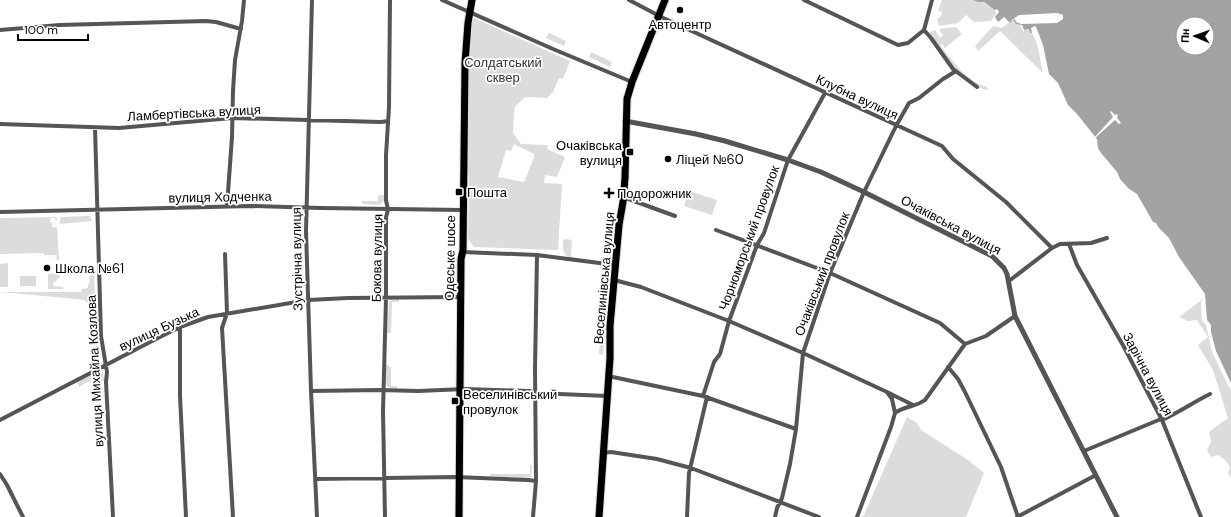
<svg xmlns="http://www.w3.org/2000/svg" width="1231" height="517" font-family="'DM Sans',sans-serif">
	<rect width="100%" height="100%" fill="#fff"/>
	<path fill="#dcdcdc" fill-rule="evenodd" d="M942 0H973L978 2H982L995 9 996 14 991 21 974 22 966 15 958 23 939 26 937 19C939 17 944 15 941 11H938Z
		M474 18 570 61 563 79 559 78 553 92 547 98 525 97 515 107 514 114 513 133 521 144 548 145 547 149 565 157 557 177 545 175 544 183 562 184 558 250 474 247 468 239 469 175 467 174C467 152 466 28 474 18ZM514 144 534 154V158L524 182 498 177 506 150 511 151Z
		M1013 20 1015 23 1020 25 1024 33V30L1026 29C1040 35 1039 60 1043 73L1000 31 978 51 975 46 993 26 1002 28Z
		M954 27 957 28 962 34 945 48 942 44 940 45C952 61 968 82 987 87L988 90C965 87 941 52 930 33L931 31 935 30 940 38 943 35 939 29Z
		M549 33 566 41 564 46 546 38Z
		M591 52 612 62 610 67 589 57Z
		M689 191 717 200 712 215 684 206Z
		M378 195H384V200L380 205 362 204V201H378Z
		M90 216 92 221 60 224V217Z
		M57 217V220H55V218H51L50 220V222L54 224 51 225 52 227H57L59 261 56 259 57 255H54L53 259V255H44V250V253L0 254V218Z
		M614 226 612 253H607L610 227Z
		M566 239 572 240 571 257 599 261 569 258C562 253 563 248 563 240Z
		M8 263V287H0V264Z
		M94 269 95 302H86L85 300 76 299 0 292H81L82 289 88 288V280L89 285 90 283 89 277 93 274V270Z
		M58 273 60 277 53 283V286L63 287V289H48V274Z
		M20 276H36V286H20Z
		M1204 298 1201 302 1202 321 1206 325 1212 352 1231 391V478L1228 473 1230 467 1225 460 1218 455 1211 457 1207 450 1211 442 1209 432 1228 418 1213 370 1198 345 1208 337 1197 320 1188 321 1179 317Z
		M399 299V302H392L391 333H387L389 302 392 300Z
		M601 326 606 327 603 355 599 354Z
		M386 365H389V367H391V386H397V389L389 388 386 385Z
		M98 371 103 373 104 381H101L100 375 79 387 77 382Z
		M907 417 917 423 921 430 968 460 984 473 966 517H863Z
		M530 464 532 466 531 477 519 478 490 476V474H530Z"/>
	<path fill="#a3a3a3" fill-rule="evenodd" d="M973 0H1231V383L1216 351 1211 332V325L1207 320 1205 294 1179 257 1169 238 1159 228 1156 223 1153 222 1137 194 1128 188 1120 179 1117 172 1101 153 1098 148 1097 139 1077 114 1068 105 1058 83 1049 74 1043 45 1036 27 1035 26 1031 28 1032 33H1031L1028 29 1024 30 1022 25 1016 24 1013 20 1010 23 1004 17 998 22 995 17 999 12 997 9 995 10 984 2H978ZM1183 24H1207V48H1183Z"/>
	<path fill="#fff" d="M1057 13 1063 15V19L1057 23 1021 24 1016 22 1015 19 1009 22 1019 15Z
		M1111 111 1115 115 1117 114 1118 116 1117 118 1121 123 1119 124 1115 120 1094 139V138L1113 117 1110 112Z"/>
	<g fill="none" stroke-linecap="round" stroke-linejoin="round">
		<defs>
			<path id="trunk" d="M459 517 461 259 463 250 465 63 468 23 472 0
				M599 517 610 358V326L619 225 623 202 625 178 627 99 632 82 665 0"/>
		</defs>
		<use href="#trunk" stroke="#dbdbdb" stroke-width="9"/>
		<path stroke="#555" stroke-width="4" d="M312 0 306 231 311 391 317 517
			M442 0 553 49 632 82
			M629 0 650 11 659 16 942 146 953 159 1006 202 1052 248
			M804 0 898 45 908 43 924 30
			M0 30 60 25 206 21 216 22 241 29
			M924 30 931 38 953 69 977 87
			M924 30 932 0
			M0 124 119 128 232 118 381 122 388 121
			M95 128 101 336 107 372 106 382 113 517
			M623 197 675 216
			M227 206 232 137 233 91 235 60 242 21 244 0
			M0 212 251 206 321 208 463 210
			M716 230 830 273 940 323 965 344
			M1069 244 1077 265 1124 347 1162 420 1201 517
			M463 252 537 255 615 265
			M225 254 227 313 222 328 233 517
			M614 280 641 287 729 321 803 353 887 392 892 399 895 413
			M1009 281 1052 248 1060 244 1091 243 1107 238
			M180 327V396L186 517
			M948 367 958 379 965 392 1001 467 1018 517
			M608 376 703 396 796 429
			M311 391 380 390 418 391 465 389 529 391 535 393 607 396
			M887 392 913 405
			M703 396 714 362 720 354 729 321 757 245 764 233 788 160 825 93
			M0 420 154 340 180 327 208 317 308 300 348 298 461 297
			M1162 420C1179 412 1194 402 1210 394
			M1084 451 1161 419
			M603 453 611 452 657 459 691 468 819 517
			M0 474 7 485 23 517
			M316 479 456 477 528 480 536 481
			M385 517 383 411 386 298V217L388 210 386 200V155L389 107 390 0
			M533 517 536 481 535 369 537 255
			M687 517 689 473 707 397
			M775 517 777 508 782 498 790 464 796 429 803 353 830 273 864 192 896 126 909 103 919 98 943 79 956 71
			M857 517 891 427 895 413C904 406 916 407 925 400L965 344 986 336 1015 316
			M1017 517 1096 475"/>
		<path stroke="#555" stroke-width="5" d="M625 121 696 134 725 141 788 160 821 172 864 192 992 256 1004 268 1007 274 1015 316 1117 517"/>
		<use href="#trunk" stroke="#000" stroke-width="7"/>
	</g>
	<g fill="#000" stroke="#fff" stroke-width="1.5">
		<circle cx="680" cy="10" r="4"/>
		<rect x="626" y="148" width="8" height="8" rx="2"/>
		<circle cx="668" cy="159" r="4"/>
		<rect x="455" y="188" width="8" height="8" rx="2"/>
		<path d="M607 187h4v4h4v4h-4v4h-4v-4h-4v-4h4z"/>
		<circle cx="47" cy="268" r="4"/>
		<rect x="451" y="397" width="8" height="8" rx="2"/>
	</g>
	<g text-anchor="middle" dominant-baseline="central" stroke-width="3.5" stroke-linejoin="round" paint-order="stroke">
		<g font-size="13" fill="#000" stroke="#fff" text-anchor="start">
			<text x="680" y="24" text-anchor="middle">Автоцентр</text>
			<text x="622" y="145" text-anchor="end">Очаківська<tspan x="622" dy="15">вулиця</tspan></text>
			<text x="676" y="159">Ліцей №60</text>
			<text x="467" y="192">Пошта</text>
			<text x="617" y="193">Подорожник</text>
			<text x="55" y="268">Школа №61</text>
			<text x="463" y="394">Веселинівський<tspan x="463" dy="15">провулок</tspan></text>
		</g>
		<g font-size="13" fill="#333" stroke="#fff">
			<text x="503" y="62">Солдатський<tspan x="503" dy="15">сквер</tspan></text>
		</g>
		<g font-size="13" fill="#000" stroke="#fff">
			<text transform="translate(857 97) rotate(25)">Клубна вулиця</text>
			<text transform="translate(194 113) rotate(-3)">Ламбертівська вулиця</text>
			<text transform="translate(220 197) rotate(-1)">вулиця Ходченка</text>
			<text transform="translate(951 225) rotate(28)">Очаківська вулиця</text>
			<text transform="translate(749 238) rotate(-70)">Чорноморський провулок</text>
			<text transform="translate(377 258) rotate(-89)">Бокова вулиця</text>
			<text transform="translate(450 258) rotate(-89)">Одеське шосе</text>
			<text transform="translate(297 259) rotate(-91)">Зустрічна вулиця</text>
			<text transform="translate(822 274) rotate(-69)">Очаківський провулок</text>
			<text transform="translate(604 278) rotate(-85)">Веселинівська вулиця</text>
			<text transform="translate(159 329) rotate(-25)">вулиця Бузька</text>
			<text transform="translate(95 371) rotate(-93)">вулиця Михайла Козлова</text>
			<text transform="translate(1148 374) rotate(62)">Зарічна вулиця</text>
		</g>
	</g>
	<g transform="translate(1195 36) rotate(272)"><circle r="19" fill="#ffffff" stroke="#999999"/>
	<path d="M0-3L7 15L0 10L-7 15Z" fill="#000000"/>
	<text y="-6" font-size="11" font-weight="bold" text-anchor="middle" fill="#000000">Пн</text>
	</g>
	<path d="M18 34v6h70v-6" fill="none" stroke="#000000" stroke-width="2"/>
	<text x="24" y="34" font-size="12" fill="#000000" stroke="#ffffff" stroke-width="3" paint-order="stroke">100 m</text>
</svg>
